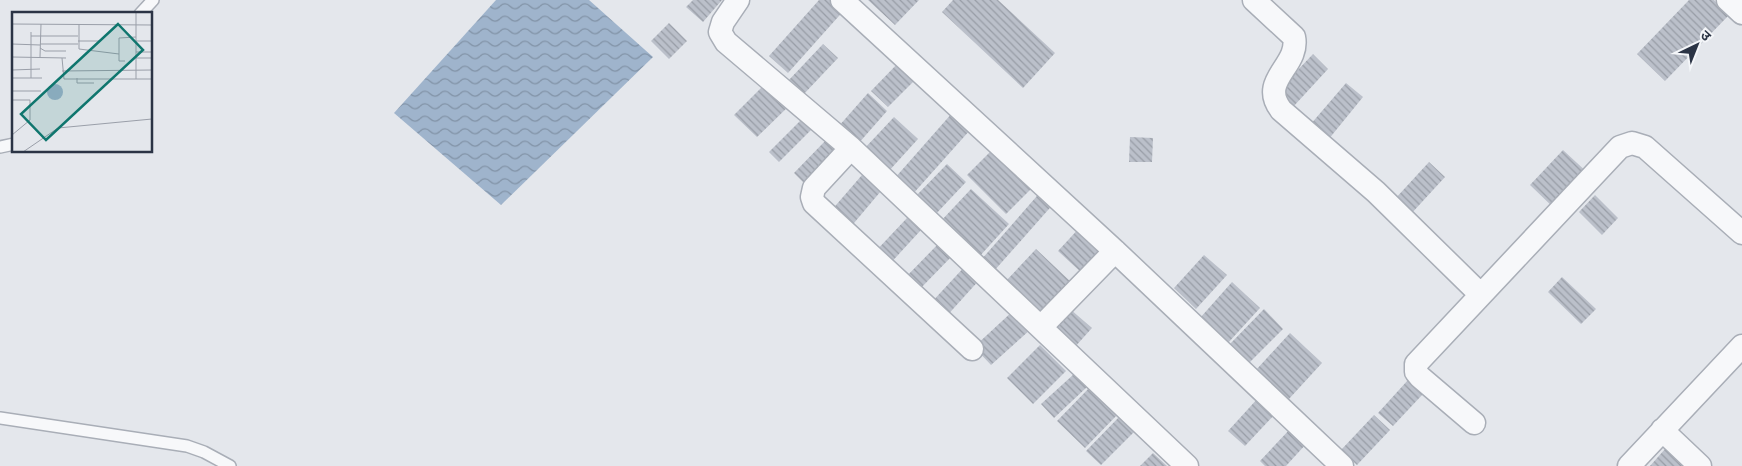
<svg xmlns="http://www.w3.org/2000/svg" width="1742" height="466" font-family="'PT Sans','Noto Sans Devanagari',sans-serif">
	<defs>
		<pattern id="water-waves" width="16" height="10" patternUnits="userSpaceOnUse" patternTransform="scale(1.25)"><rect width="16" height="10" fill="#9fb4cc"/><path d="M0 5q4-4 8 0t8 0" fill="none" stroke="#8293a7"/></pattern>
		<pattern id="building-back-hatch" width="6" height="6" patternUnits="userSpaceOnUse" patternTransform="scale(1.25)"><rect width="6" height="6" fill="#bbc0ca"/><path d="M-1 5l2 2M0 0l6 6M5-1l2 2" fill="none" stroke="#989da6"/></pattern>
	</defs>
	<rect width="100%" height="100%" fill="#e4e7ec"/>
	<path fill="url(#water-waves)" d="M496 0H589L653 57 501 205 394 113Z"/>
	<path fill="url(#building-back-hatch)" d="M693 0H722L703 22 686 7Z
		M819 0H839L847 7 788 73 769 56Z
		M868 0H919L895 25Z
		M953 0H998L1055 53 1023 88 942 12Z
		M1689 0H1714L1729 15 1665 81 1637 54Z
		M669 23 687 41 669 59 651 41Z
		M823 44 838 58 803 95 788 81Z
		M1313 54 1328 69 1293 107 1277 92Z
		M902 59 919 76 888 107 871 91Z
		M769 80 792 103 757 137 734 115Z
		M1346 83 1363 97 1328 140 1310 125Z
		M868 93 887 111 858 144 838 127Z
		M953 112 971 129 912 195 894 179Z
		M804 117 814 127 779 162 769 152Z
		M894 117 918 139 888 172 863 150Z
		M1130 137 1153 138 1152 162H1129Z
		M827 139 840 151 807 186 794 173Z
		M996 146 1035 185 1006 214 967 175Z
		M1563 150 1590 175 1556 210 1530 185Z
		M1429 162 1445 177 1410 215 1394 200Z
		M947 164 966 182 934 216 915 197Z
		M862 175 881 191 849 229 830 212Z
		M971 189 1009 224 979 257 940 222Z
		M1043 189 1056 201 994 271 981 260Z
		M1595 195 1618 218 1602 235 1579 212Z
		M907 218 921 230 887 267 873 254Z
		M1082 225 1107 247 1083 274 1058 251Z
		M941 241 954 254 918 291 904 279Z
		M1036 249 1072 283 1041 316 1005 282Z
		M1204 255 1227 275 1196 309 1174 288Z
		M968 263 982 277 944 319 929 305Z
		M1562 277 1596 309 1581 324 1548 292Z
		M1232 282 1260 308 1228 343 1200 318Z
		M1070 309 1092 328 1074 348 1052 329Z
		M1264 309 1283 329 1249 363 1230 344Z
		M1014 310 1031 329 991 365 974 347Z
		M1290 333 1322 363 1288 400 1256 370Z
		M1040 345 1066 371 1033 404 1007 378Z
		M1074 374 1087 387 1054 418 1041 404Z
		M1408 380 1423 394 1393 426 1378 413Z
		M1091 386 1119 413 1085 448 1057 421Z
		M1259 397 1276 413 1245 446 1228 431Z
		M1374 415 1390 430 1357 465 1341 450Z
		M1120 416 1135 431 1101 465 1086 451Z
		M1291 428 1307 443 1286 466H1265L1260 461Z
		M1665 449 1683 466H1650Z
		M1153 453 1167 466H1140Z"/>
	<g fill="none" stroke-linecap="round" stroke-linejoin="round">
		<defs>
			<path id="service" d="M140 14 153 0
				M0 147 14 144
				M0 418 187 446 204 452 230 466"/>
			<path id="minor" d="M738 0 723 22 720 32 726 42 851 148 1187 466
				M842 0 1115 251 1342 466
				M1254 0 1294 37C1300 66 1258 80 1281 110L1376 192 1480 294
				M1728 0 1742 13
				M851 148 814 188 812 197 814 203 972 349
				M1041 327 1115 251
				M1474 423 1420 377 1416 372V364L1620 147 1632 143 1645 147 1742 233
				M1662 430 1700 466
				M1629 466 1742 346"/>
		</defs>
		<use href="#service" stroke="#a9aeb7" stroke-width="14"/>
		<use href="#minor" stroke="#a9aeb7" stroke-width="25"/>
		<use href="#service" stroke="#f7f8fa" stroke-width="11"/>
		<use href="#minor" stroke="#f7f8fa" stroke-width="22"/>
	</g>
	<g transform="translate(12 12)">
		<rect width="140" height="140" fill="#e4e7ec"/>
		<path d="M35 80a8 8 0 1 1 16 0a8 8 0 1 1-16 0Z" fill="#9fb4cc"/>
		<path fill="none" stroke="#9a9fa9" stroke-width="1" d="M0 12 140 13M67 12V37L107 42M19 20V66M19 24H66M66 29H88M124 29H140M0 32 28 33M28 32H66M28 36 33 39H54M124 40H140M0 45 54 46M28 45 29 12M50 46 52 67H140M124 46H140M113 49H107V26L124 25M0 58 28 57M50 59 140 58M0 66H30M65 66V71H82M124 67V0M0 79H29M0 88H18V108L0 123M11 140 46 116 140 107"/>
		<path fill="#0f766e" fill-opacity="0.15" stroke="#0f766e" stroke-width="2.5" d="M106 12 131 38 34 128 9 102Z"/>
		<rect width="140" height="140" fill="none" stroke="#2b3445" stroke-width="2.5"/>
	</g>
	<g transform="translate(1697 45) rotate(43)" stroke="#f4f6f9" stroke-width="4" paint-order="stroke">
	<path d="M0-4L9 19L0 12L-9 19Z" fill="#2b3445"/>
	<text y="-8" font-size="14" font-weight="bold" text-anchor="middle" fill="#2b3445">उ</text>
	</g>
</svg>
